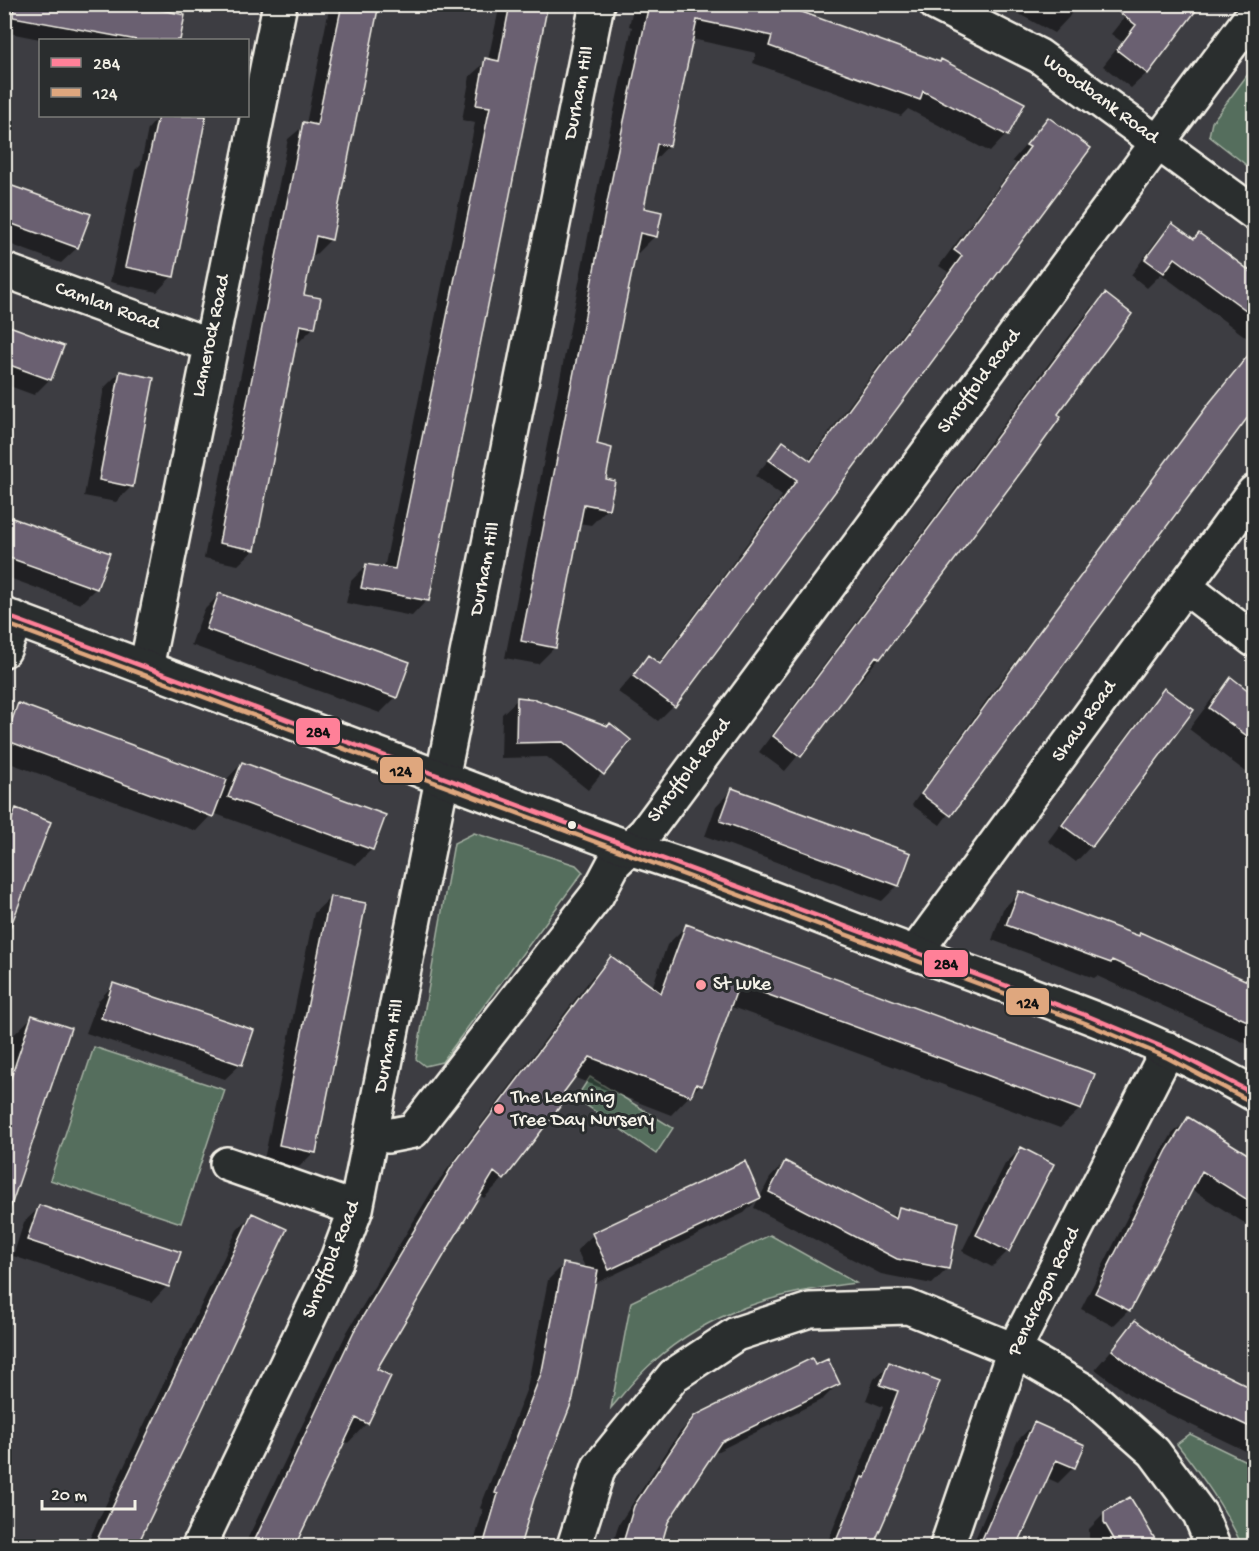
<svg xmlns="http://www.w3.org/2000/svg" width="1259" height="1551" font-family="'Gochi Hand',sans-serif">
	<rect width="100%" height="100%" fill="#3d3d42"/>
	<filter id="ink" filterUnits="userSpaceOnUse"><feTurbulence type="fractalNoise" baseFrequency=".0167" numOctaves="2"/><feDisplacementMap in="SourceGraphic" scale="12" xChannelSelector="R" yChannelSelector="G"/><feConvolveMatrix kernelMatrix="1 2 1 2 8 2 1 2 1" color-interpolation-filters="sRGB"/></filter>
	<g filter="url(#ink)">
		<path fill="#546e5d" stroke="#a4b0a2" stroke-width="1.5" d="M1254 66V171L1209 136 1212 122Z
			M474 833 576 865 583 872 442 1062 425 1066 416 1059 454 843Z
			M94 1047 225 1090 181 1223 50 1180Z
			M590 1077 673 1128 656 1154 576 1098Z
			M770 1235 856 1283C780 1292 710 1310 652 1363 637 1376 624 1393 611 1408L631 1302Z
			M1190 1434 1254 1465V1546H1242C1226 1509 1202 1476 1177 1444Z"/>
		<path fill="#0007" d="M4 4H127L183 16 178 40H45L4 32Z
			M330 4H378L331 239 315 255 311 254 302 296 314 327 298 343 295 342 254 550 238 565 204 558 288 139 306 124Z
			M500 4H547L427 600 412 616 346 603 351 581 367 565 384 569 475 123 462 120 470 76 488 60Z
			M634 4H775L1006 135 990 152 908 109 901 116 753 63 756 53 692 39 669 145 652 163 642 209 655 236 638 253 635 252 595 445 608 508 591 525 579 523 555 647 538 664 505 658 599 181 632 27 629 26Z
			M1000 4H1076L1069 17 1054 33Z
			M1135 4 1147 73 1131 88 1103 66 1122 42 1111 34Z
			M159 116H205L172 276 157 292 110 282 135 170 141 164 148 129Z
			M1048 119 1089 148 673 706 658 721 618 692 648 657 658 664 782 496 755 476 783 443 808 461 948 272 939 266 1016 163 1012 161Z
			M4 183 89 215 77 248 61 263 4 242Z
			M1172 225 1194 240 1199 235 1254 276V343L1161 274 1147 288 1131 275 1157 240Z
			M1105 295 879 658 785 771 759 752 1089 310Z
			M4 326 50 379 34 395 4 384Z
			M120 372 132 486 116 502 84 496 104 388Z
			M1228 381 1254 401V407L940 825 912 805 990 695Z
			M4 517 96 588 80 604 4 576Z
			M219 595 396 697 380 713 191 645 204 610Z
			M1231 679 1254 697V778L1189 729 1211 700Z
			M1164 690 1091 846 1076 862 1048 841 1149 706Z
			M518 699 629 740 588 790 547 757 501 758 502 714Z
			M18 705 225 781 242 763 372 849 356 865 213 813 196 831 4 761V719Z
			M732 790 898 885 882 901 705 836 716 806Z
			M17 810 16 909 4 920V822Z
			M1019 893 1138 937 1141 934 1254 986V1047L1097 976 1094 978 992 940 1003 909Z
			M330 898 314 1152 299 1167 264 1160 314 913Z
			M686 926 1080 1109 1060 1128 729 1006 700 1085 671 1115 573 1077 503 1179 484 1198 479 1195 375 1370 367 1423 348 1443 344 1440 293 1546H244L347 1332 434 1187 592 977 611 958 652 988 667 945Z
			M113 985 241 1064 225 1079 86 1033 98 1001Z
			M32 1017 4 1193V1044Z
			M1188 1119 1254 1160V1229L1191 1189 1129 1310 1113 1326 1081 1309 1152 1168 1172 1134Z
			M1021 1149 1008 1251 992 1267 962 1251 1005 1164Z
			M785 1162 890 1218 899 1209 947 1269 932 1284 881 1274 754 1208 758 1199 744 1213 594 1284 518 1546H473L483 1510 480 1508 527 1388 548 1280 564 1264 586 1269 577 1250 593 1235 744 1163 760 1197 770 1178Z
			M40 1207 167 1286 152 1302 13 1256 24 1222Z
			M253 1214 285 1230 135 1546H86L237 1230Z
			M1136 1322 1179 1355 1254 1391V1455L1131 1396 1095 1369Z
			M890 1364 938 1382 873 1546H826L847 1494 851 1490 883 1407 866 1400 874 1379Z
			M815 1367 838 1384 823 1399 712 1454 667 1521 659 1546H612L619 1524 679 1433 695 1417Z
			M1034 1424 1074 1467 1058 1483 1047 1478 1017 1546H972L1018 1440Z
			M1130 1499 1157 1546H1094L1089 1538V1529L1105 1513Z"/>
		<path fill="#6a6171" stroke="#f4f1e8" stroke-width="1.5" d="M14 4H135L185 15 180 40H137L13 17Z
			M342 4H379L332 240 316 236 304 295 321 298 315 328 300 325 255 550 219 543 303 122 317 125Z
			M510 4H548L429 601 361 588 366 564 395 569 490 107 476 105 485 58 499 61Z
			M649 4H780L940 62 941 59 1025 103 1008 136 923 91 920 100 769 46 772 36 697 20 670 146 657 144 644 208 662 212 657 237 640 233 597 444 612 448 606 479 615 481 609 509 584 504 556 648 521 641 615 163Z
			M1108 4H1201L1148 74 1117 50 1136 25Z
			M158 116H206L174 277 125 267Z
			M1048 117 1091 148 675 707 633 676 648 655 660 664 797 480 769 460 783 441 811 461 962 256 954 250 1030 147 1026 145Z
			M4 183 91 214 78 248 4 221Z
			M1172 223 1194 239 1199 233 1254 274V316L1175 258 1164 273 1145 259Z
			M1105 293 1132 314 1058 414 1061 417 1030 460 880 659 876 656 801 757 773 736Z
			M4 324 64 346 51 380 4 363Z
			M1254 348V409L951 816 921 794 1033 640 1210 402Z
			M120 371 154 378 133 487 99 480Z
			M4 515 110 553 97 589 4 556Z
			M219 593 410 662 397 698 206 629Z
			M1231 677 1254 695V741L1209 708Z
			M1164 688 1194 710 1092 847 1062 825Z
			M517 697 535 699 608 726 610 723 631 740 604 775 563 742 516 743Z
			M18 703 227 780 213 817 5 740Z
			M242 762 386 815 373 850 228 797Z
			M732 788 911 853 899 886 720 821Z
			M16 808 51 822 6 938 4 840Z
			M1019 891 1139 936 1140 932 1254 984V1024L1112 960 1111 963 1006 925Z
			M330 896 366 903 316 1153 279 1145Z
			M686 924 1095 1074 1081 1110 739 984 702 1086 696 1084 691 1096 590 1057 564 1092 568 1096 530 1146 504 1180 494 1172 463 1223 377 1369 391 1376 368 1424 356 1418 295 1546H252L354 1331 453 1165 611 956 661 993Z
			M113 983 254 1030 242 1065 101 1018Z
			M32 1015 71 1028 9 1212 4 1211V1098Z
			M1188 1117 1254 1158V1204L1202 1171 1130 1311 1095 1293 1167 1150Z
			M1021 1147 1054 1164 1009 1252 976 1235Z
			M745 1161 761 1198 609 1270 592 1233Z
			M785 1161 896 1219 899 1207 958 1222 949 1269 897 1259 769 1192Z
			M39 1205 181 1252 169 1287 27 1240Z
			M252 1213 287 1229 195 1425 137 1546H94Z
			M563 1263 598 1270 573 1399 534 1499 520 1546H483L498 1494 495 1493 542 1371Z
			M1135 1320 1180 1353 1254 1389V1429L1149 1379 1112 1350Z
			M812 1358 815 1365 828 1359 840 1384 721 1442 668 1522 661 1546H622L634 1506 694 1416Z
			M889 1362 940 1381 903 1478 873 1546H834L862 1477 865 1478 898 1391 880 1385Z
			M1034 1422 1085 1445 1075 1468 1056 1460 1017 1546H979Z
			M1130 1497 1138 1510 1159 1546H1118L1104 1522V1512Z"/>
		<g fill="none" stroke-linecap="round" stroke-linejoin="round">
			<defs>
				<path id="minor" d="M936 4 1039 56 1254 213
					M4 270 210 345
					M1185 587 1254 640
					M4 650 16 619
					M146 668 280 4
					M915 953 1254 492
					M372 1134 387 1136 413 1131 597 895 614 863 645 833 1254 13
					M227 1164 356 1209
					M199 1546 337 1259 356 1209 597 4
					M574 1546 599 1467 674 1375 736 1334 810 1310 908 1307 1014 1350 1085 1391 1154 1452 1200 1514 1213 1546
					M947 1546 1014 1350 1168 1049"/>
				<path id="tertiary" d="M4 615 629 848C726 878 820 918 915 953 1033 996 1145 1031 1254 1094"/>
			</defs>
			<use href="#minor" stroke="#f4f1e8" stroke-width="38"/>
			<use href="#tertiary" stroke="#f4f1e8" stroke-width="38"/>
			<use href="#minor" stroke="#2a2d2e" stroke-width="33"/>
			<use href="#tertiary" stroke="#2a2d2e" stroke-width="33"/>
			<defs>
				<path id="bus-1" d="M4 615 1088 1016 1172 1051 1254 1094"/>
				<path id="bus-2" d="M4 623 1085 1023 1168 1058 1250 1101"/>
			</defs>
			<use href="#bus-1" stroke="#2a2d2e" stroke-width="9"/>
			<use href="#bus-2" stroke="#2a2d2e" stroke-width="9"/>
			<use href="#bus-1" stroke="#ff8098" stroke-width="4.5"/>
			<use href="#bus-2" stroke="#dfa77e" stroke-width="4.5"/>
		</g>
	</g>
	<circle fill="#f4f1e8" stroke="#2a2d2e" stroke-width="2" cx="572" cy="825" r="5"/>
	<g fill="#ff9aa2" stroke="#2a2d2e" stroke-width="2">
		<circle cx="701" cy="985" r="6"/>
		<circle cx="499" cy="1109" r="6"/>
	</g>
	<g text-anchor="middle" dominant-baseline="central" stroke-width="6" stroke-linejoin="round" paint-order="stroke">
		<g font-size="20" fill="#f4f1e8" stroke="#2a2d2e">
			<text transform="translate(580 93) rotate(-79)">Durham Hill</text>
			<text transform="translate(1100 100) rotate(36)">Woodbank Road</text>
			<text transform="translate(107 307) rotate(20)">Camlan Road</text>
			<text transform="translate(212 336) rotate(-78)">Lamerock Road</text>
			<text transform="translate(980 382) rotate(-53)">Shroffold Road</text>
			<text transform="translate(486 569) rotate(-79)">Durham Hill</text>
			<text transform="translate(1085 722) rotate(-54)">Shaw Road</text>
			<text transform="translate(690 771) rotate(-53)">Shroffold Road</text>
			<text transform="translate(390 1046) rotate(-79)">Durham Hill</text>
			<text transform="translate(332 1260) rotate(-68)">Shroffold Road</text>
			<text transform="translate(1045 1292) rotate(-64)">Pendragon Road</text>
		</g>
		<g font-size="20" fill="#f4f1e8" stroke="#2a2d2e" text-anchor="start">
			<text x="713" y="985">St Luke</text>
			<text x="511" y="1098">The Learning<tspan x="511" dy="23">Tree Day Nursery</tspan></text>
		</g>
	</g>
	<g stroke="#2a2d2e" stroke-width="2">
		<rect x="295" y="717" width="46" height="29" rx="6" fill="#ff8098"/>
		<rect x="379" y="756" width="45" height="28" rx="6" fill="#dfa77e"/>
		<rect x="923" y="949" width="46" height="29" rx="6" fill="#ff8098"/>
		<rect x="1005" y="987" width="45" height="29" rx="6" fill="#dfa77e"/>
	</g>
	<g font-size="16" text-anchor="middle" font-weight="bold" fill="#111">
		<text x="318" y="737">284</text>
		<text x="401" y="776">124</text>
		<text x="946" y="969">284</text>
		<text x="1028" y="1008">124</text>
	</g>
	<rect width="1259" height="1551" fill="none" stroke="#2a2d2e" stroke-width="24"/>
	<rect x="12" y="12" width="1235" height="1527" fill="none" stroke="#f4f1e8" stroke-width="2" filter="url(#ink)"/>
	<rect x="39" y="39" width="210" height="78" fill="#2a2d2e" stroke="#7b7b78" stroke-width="1.5"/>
	<rect x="51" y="58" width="30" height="9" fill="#ff8098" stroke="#7b7b78" stroke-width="1.5"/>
	<text x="93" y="69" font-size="18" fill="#f4f1e8">284</text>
	<rect x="51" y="88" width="30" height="9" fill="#dfa77e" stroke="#7b7b78" stroke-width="1.5"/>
	<text x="93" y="99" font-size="18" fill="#f4f1e8">124</text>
	<path d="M42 1500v9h93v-9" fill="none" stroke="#f4f1e8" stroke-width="3"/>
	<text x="51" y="1500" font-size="18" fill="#f4f1e8" stroke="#2a2d2e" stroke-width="4.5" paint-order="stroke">20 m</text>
</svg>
